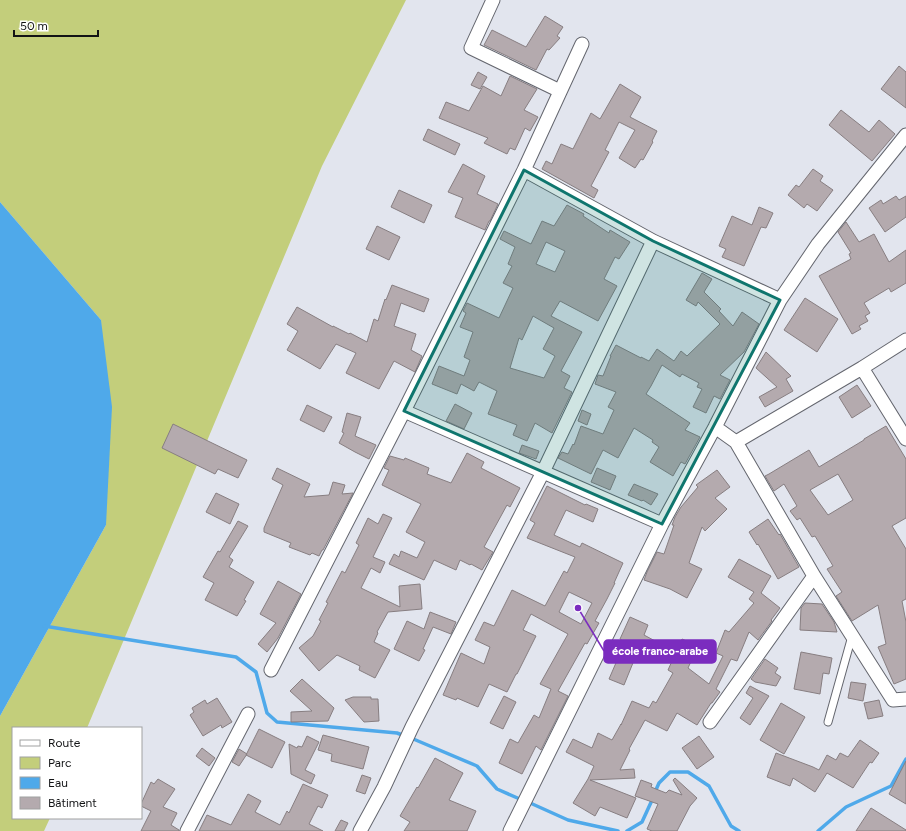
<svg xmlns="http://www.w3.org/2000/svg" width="906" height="831" font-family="Figtree,sans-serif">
	<rect width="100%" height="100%" fill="#e2e5ee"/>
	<path fill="#c3ce7b" d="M0 0H406L322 166 87 728H13V818H50L44 831H0V716L106 525 101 320 0 202Z"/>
	<path fill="#4fa9ea" d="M0 202 101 320 112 407 106 525 0 716Z"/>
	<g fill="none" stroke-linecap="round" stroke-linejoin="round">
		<path stroke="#4fa9ea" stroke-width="3.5" d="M44 626 236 657 256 672 267 713 277 722 397 733 405 736
			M411 738 477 766 497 789 522 800
			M655 792 659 783 670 772H688L709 786 731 826 739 831
			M528 802 568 820 618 831
			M627 831 642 822 653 798
			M818 831 846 807 891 786 906 759"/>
	</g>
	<path fill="#b4aaae" stroke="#877e81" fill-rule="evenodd" d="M545 16 563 27 557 36 560 38 549 50 547 49 536 70 484 45 492 30 526 47Z
		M899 66 906 72V108L881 89Z
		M478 72 487 77 480 89 471 85Z
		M510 76 537 89 524 110 538 117 530 131 525 128 515 150 510 148 507 154 484 143 488 138 439 118 446 102 469 111 483 86 501 96Z
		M620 84 641 97 630 117 657 131 652 141 653 142 643 160 641 159 635 168 619 158 635 130 619 122 605 150 609 152 591 186 598 190 594 198 542 169 546 161 552 164 561 144 573 149 591 113 600 119Z
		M841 110 869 132 879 120 895 134 872 161 829 125Z
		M428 129 460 144 455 155 423 140Z
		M463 164 485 176 477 194 498 204 490 221H489L485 230 455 217 463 198 448 192Z
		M813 169 823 176 820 181 833 190 817 211 807 204 804 208 788 195 796 185 799 187Z
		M399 190 432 205 424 223 391 207Z
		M896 196 899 200 906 196V217L885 232 869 208 881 200 883 204Z
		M567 205 584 214 583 216 609 233 610 230 630 242 619 259 615 257 604 279 617 286 598 321 560 301 551 316 582 332 561 371 570 376 564 388 572 392 552 433 535 423 527 441 513 435 517 425 488 414 497 391 479 382 474 391 461 384 457 394 432 384 439 366 464 376 470 360 464 357 473 332 460 327 466 313 463 311 467 303 499 318 513 288 503 283 512 266 508 264 515 247 500 239 504 231 531 244 542 221 554 226ZM546 242 565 251 555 272 536 264ZM533 316 554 328 543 349 555 356 544 378 510 368 519 338 522 340Z
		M759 207 773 213 766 228 761 227 744 266 722 257 726 249 719 246 732 216 752 225Z
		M846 222 859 242 874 234 889 262 906 250V283L891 292 889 288 864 303 870 313 865 316 868 321 859 326 861 329 852 334 819 276 851 259 849 254 851 253 838 232Z
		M377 226 400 237 389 260 366 249Z
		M702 273 712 279 704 292 721 309 719 311 733 326 742 312 759 324 744 352 720 375 730 380 720 399 714 396 706 413 693 407 702 389 697 387 699 383 682 374 680 377 662 365 651 386 646 394 690 423 685 430 700 437 685 464 681 462 673 476 650 462 659 447 652 442 653 440 634 428 618 458 603 450 591 474 558 458 562 452 568 454 573 444 574 445 581 426 603 434 614 410 608 407 616 392 595 384 598 375 603 376 611 356H610L616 345 641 358V357L649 361 657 349 674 361 681 351 687 356 720 324 698 302 696 306 686 300Z
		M392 285 429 299 424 312 401 303 394 326 416 334 411 350 422 356 415 372 394 361 379 389 346 373 356 353 336 344 320 369 287 350 298 331 287 324 297 307 333 327V326L349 334 350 333 367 342 374 319 378 321 385 299 386 300Z
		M805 298 838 319 817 352 784 330Z
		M766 352 791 376 786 379 793 391 765 407 759 397 777 387 756 368Z
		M857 385 871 406 852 418 839 397Z
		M455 404 472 413 464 429 446 421Z
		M307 405 332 417 324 432 300 420Z
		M582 410 591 414 587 425 578 421Z
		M347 413 361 417 355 436 376 445 369 459 355 452 339 443 344 433 342 432Z
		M173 424 247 460 238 478 218 469 215 474 162 448Z
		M886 426 906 459V518L892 526 906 549V599L902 601 906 622V679L894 684 878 647 886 644 878 605 852 621 836 596 842 592 827 569 833 566 815 536 812 537 800 518 797 520 790 511 797 506 784 484 774 491 765 476 769 474 809 450 819 467 864 440V439ZM838 474 853 500 828 515 810 490Z
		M522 445 539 451 536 459 519 453Z
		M467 453 484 462 481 468 520 488 510 507 507 505 484 547 493 552 482 570 471 564 470 565 460 560 456 570 434 560 424 580 389 564 394 554 399 557 401 551 417 558 425 542 406 532 421 504 382 485 389 470 384 468 390 456 404 460 405 458 429 468 427 474 451 483Z
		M277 468 310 484 304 497 329 495 333 482 345 485 342 494 353 493 323 550H322L319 556 312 553 310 555 289 547 291 543 264 532V528L283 485 272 479Z
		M597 468 616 476 610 490 591 482Z
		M717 470 730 487 715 498 727 509 705 531 702 527 689 563 702 569 687 598 670 589 644 580 647 572 657 552 664 554 674 525H672L675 517 681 507 698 487 696 485Z
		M634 484 658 494 651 505 643 500 642 501 628 495Z
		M547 486 585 505 586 504 598 509 593 522 566 510 554 535 580 547 582 543 623 563 614 583H615L607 599 595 621 599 623 587 644 585 643 558 691 568 696 541 750 536 746 522 774 499 763 510 739 518 743 534 715 539 718 551 689 540 684 568 634 531 614 523 630 536 636 517 674H516L507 692 489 684 478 707 457 698 456 700 443 695 461 653 484 664 490 647 475 640 484 622 494 626 512 590 545 606 564 571 567 573 575 557 527 538 535 523 530 520ZM569 592 592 603 581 624 559 612Z
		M216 493 239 504 230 524 206 512Z
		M383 514 392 518 373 557 385 562 380 573 371 568 361 588 400 607 399 586 420 584 422 609 388 612 377 632 378 633 374 642 390 650 375 678 359 670 360 666 337 655 319 671 299 648 313 636 321 621 319 620 328 603 326 602 342 571 345 573 359 545 356 543 368 518 378 524Z
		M768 519 779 535 780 534 799 567 778 579 758 544 757 545 749 532Z
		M238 521 248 526 229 557 233 560 229 567 254 582 244 600 246 601 237 616 205 600 214 583 203 577 218 551 220 552Z
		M739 559 771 576 761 593 780 608 771 620 772 621 758 640 749 632 737 661 731 659 716 689 720 692 712 703H711L697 725 677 713 667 731 645 720 629 749 630 750 620 770 634 769 635 778 590 780 636 798 627 818 600 807 595 816 573 803 588 779 594 766 566 752 573 739 592 748 598 733 612 740 621 724V725L632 701 649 708 653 701 656 703 673 673 668 670 682 639 698 646 688 668 709 684 723 656 716 653 725 630 729 632 754 603 749 599 754 592 728 577Z
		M278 581 301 594 278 638 267 652 258 644 276 623 260 614Z
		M805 603 822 604 834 622 837 632 800 630 801 608Z
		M430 612 456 622 451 634 433 627 423 649 425 650 419 661 394 649 407 621 424 629Z
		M630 617 648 625 644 635 657 642 650 654 639 648 624 685 609 679 625 642 620 639Z
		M801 652 832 658 829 674 823 673 820 694 794 689Z
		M765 659 778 668 775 673 781 677 776 686 755 682 751 679Z
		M302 679 334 708 328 721 291 722V712L312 711 290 691Z
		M851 682 866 684 863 701 848 698Z
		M750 686 769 696 750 725 740 718 753 698 746 693Z
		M504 696 516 702 503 729 490 723Z
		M353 697H371V699H378L379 721 364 722 345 700Z
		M217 698 232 722 222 728 221 725 203 736 190 715 194 712 192 708 205 700 207 704Z
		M879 700 883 716 868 719 864 703Z
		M781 703 805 717 784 754 760 740Z
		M259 729 285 742 272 768 246 755Z
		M323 735 369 747 363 769 331 761 332 754 318 750Z
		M307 736 319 742 305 770 315 775 311 784 291 774 289 744 297 748 298 746 302 747Z
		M699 736 714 757 697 769 682 748Z
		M860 740 879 753 872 763 870 762 853 788 827 773 815 792 793 778 790 786 767 777 776 753 813 767 819 770 827 755 836 760 840 753 848 757Z
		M202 748 215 758 209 766 196 756Z
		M239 749 247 754 239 766 232 762Z
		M435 758 463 773 449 800 476 811 467 831H404L410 822 400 816 417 787 418 788Z
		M906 761V804L889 794Z
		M362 775 371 778 365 794 356 791Z
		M675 778 697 798 690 806 677 831H652L647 829 658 804 635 796 641 780 652 784 651 787 666 793 669 790 682 795 673 780Z
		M158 779 175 789 163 807 177 813 171 825 179 830V831H141L151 811 141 806V804L151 782 154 784Z
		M303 784 328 795 322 808 318 806 309 824 323 831H199L207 815 231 825 248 794 261 801 255 812 280 825 287 811 289 813Z
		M871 808 906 830V831H856Z
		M341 820 348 823 344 831H335Z"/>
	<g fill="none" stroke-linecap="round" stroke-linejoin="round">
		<defs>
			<path id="service" d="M828 722 852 636"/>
			<path id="minor" d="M493 0 471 48 560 91
				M524 170 653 241 780 300
				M862 368 906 439
				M404 411 662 524
				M715 427 736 442 862 368 906 340
				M736 442 814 576 893 700 906 699
				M271 670 404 411 524 170 582 44
				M710 722 814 576
				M187 831 248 714
				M360 831 384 787 412 727 543 472 653 241
				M510 831 662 524 715 427 780 300 818 244 906 135"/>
		</defs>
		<use href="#service" stroke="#64666e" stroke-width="9"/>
		<use href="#minor" stroke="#64666e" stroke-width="15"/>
		<use href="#service" stroke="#fff" stroke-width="7"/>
		<use href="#minor" stroke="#fff" stroke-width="13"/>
	</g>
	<path fill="#0f766e" fill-opacity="0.2" stroke="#0f766e" stroke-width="3" stroke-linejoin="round" d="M524 170 653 241 780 300 662 524 404 411Z"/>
	<path fill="none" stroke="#7b2cbf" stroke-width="1.5" d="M578 608L604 651"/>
	<circle fill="#7b2cbf" stroke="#fff" stroke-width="1.5" cx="578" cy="608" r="4"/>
	<rect fill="#7b2cbf" stroke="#7b2cbf" stroke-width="1.5" x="604" y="640" width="112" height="23" rx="4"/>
	<g font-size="11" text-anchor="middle" font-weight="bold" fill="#fff">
		<text x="660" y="655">école franco-arabe</text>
	</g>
	<rect x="12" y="727" width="130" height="92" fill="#ffffff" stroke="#a0a1a1"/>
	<rect x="20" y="740" width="20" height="6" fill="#ffffff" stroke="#a0a1a1"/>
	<text x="48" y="747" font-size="12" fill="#121315">Route</text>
	<rect x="20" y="757" width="20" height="12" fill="#c3ce7b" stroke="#a0a1a1"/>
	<text x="48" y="767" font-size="12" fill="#121315">Parc</text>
	<rect x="20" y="777" width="20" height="12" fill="#4fa9ea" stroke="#a0a1a1"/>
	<text x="48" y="787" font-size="12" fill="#121315">Eau</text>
	<rect x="20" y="797" width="20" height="12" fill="#b4aaae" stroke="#a0a1a1"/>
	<text x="48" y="807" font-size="12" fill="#121315">Bâtiment</text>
	<path d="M14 30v6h84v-6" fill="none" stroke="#121315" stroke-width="2"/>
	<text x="20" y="30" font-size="12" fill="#121315" stroke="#ffffff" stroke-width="3" paint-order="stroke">50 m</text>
</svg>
